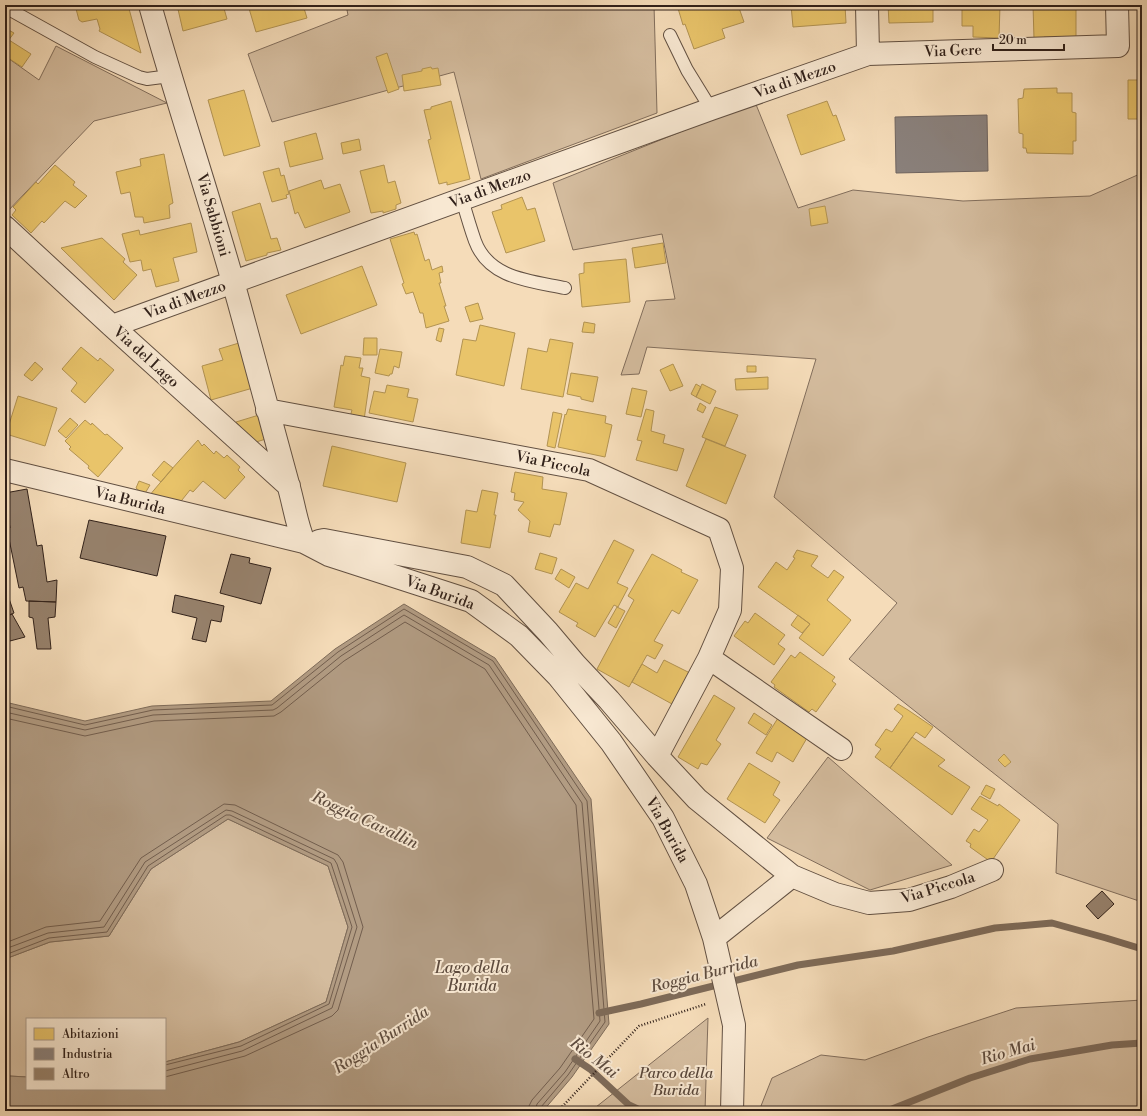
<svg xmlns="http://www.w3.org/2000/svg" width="1147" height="1116" font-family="'Libre Bodoni',serif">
	<rect width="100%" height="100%" fill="#f5dcb9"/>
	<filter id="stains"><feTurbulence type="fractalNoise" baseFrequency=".005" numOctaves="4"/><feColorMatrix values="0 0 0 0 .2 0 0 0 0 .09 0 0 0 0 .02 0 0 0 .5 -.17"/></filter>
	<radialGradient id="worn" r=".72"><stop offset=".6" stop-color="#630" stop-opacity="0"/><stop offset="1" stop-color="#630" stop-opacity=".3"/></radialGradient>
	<path fill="#d4bc9e" stroke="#826e5c" d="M346 5H654L657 113 481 179 454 72 272 122 248 54 348 15Z
		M56 46 167 103 94 121 5 214V56L39 80Z
		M755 102 798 208 853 190 963 201 1090 196 1142 173V902L1056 873 1058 824 849 659 897 603 774 497 816 359 647 347 639 374 621 375 646 301 675 299 662 234 573 250 553 183Z
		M828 757 952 865 870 890 767 838Z
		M228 819 328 866 348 927 326 1002 239 1042 165 1062V1019H27V1077L9 1076 5 1079V959L50 942 109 936 151 869Z
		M1142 1000V1111H759L772 1078 821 1055 865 1060 928 1037 1016 1008Z
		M708 1018 705 1111H591Z"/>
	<path fill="#b29c83" stroke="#7e6b59" d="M404 604 495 658 591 799 609 1024 572 1077 543 1111H5V1079L9 1076 27 1077V1089H165V1062L239 1042 326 1002 348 927 328 866 228 819 151 869 109 936 50 942 5 959V702L85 721 152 706 271 701 335 649Z"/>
	<path fill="#e9c46a" stroke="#b29352" d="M75 5H128L141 53 99 31 100 29 97 19 82 22 79 20Z
		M177 5H223L227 19 183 31Z
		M248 5H303L307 18 256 32Z
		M677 5H738L744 22 722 29 725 38 694 49 685 24 683 25Z
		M791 5H845L846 23 793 27Z
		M888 5H933V22L889 23Z
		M962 5H1000L999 38 973 37V26H962Z
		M1033 5H1076V37H1044V40L1034 39Z
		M5 28 14 33 5 45Z
		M9 40 31 54 22 67 5 56V45Z
		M387 53 399 89 388 93 376 57Z
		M431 67 432 69 438 68 441 85 404 91 402 75 422 71V69Z
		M1128 80H1142V119H1128Z
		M1057 88V93H1072V112L1076 113V141H1073V154L1027 153 1026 148H1023V134L1019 133 1018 99 1023 98 1024 89Z
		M244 90 260 146 224 156 208 100Z
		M451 101 470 179 447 185V182L439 184 428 140 431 139 424 110 431 109V107Z
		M827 101 833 116 836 115 845 140 801 155 787 115Z
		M316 133 323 159 290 167 284 142Z
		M359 139 361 150 343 154 341 143Z
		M164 154 173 203 169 205 170 218 144 223 143 217H135L130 192 121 194 116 172 141 166 140 159Z
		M55 165 75 182 73 185 87 196 75 208 65 201 44 223 42 221 31 233 12 215 16 210 13 207 36 182 38 184Z
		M384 165 388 183 395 181 401 203 396 205V209L383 213V211L371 213 360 171Z
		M279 168 281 176 284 175 289 194 286 195 287 198 272 202 263 172Z
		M321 180 324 189 340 184 350 212 305 228 298 212 295 214 289 191Z
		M522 197 527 210 535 208 545 241 506 253 492 212 502 209 501 205Z
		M260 203 271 239 277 238 281 250 267 253V255L246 261 232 212Z
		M825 206 828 223 811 226 809 209Z
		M191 223 197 252 173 258 179 281 156 287 151 269 143 271 141 260 130 262 122 234 139 230 140 235Z
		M414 232 415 235 417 234 425 261 429 259 432 270 442 266 443 272 439 273 441 283H439L446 306H444L449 321 426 328 423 313H420L413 292 406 294 402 284 404 283 390 239Z
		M102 238 125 259 123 262 137 275 114 300 61 248Z
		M663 243 666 263 635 268 632 248Z
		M626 259 630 302 582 307 579 274 584 273V263Z
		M362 266 377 305 301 334 286 295Z
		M478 303 483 319 470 322 465 307Z
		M584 322 595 324 594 333 582 332Z
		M480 325 515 333 504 386 456 375 463 339 476 341Z
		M439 328 444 329 441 342 436 340Z
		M364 338H377V355H363Z
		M550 339 573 343 563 397 521 389 528 348 547 352Z
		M239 343 253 388 211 400 202 366 223 360 219 349Z
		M81 347 98 361 100 358 114 370 85 403 71 391 77 383 62 369Z
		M380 349 402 352 399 368 394 366 392 374H390L389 376 375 373Z
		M345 356 361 358 359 368H363L361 376 370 378 364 420 350 417 352 410 334 407 341 365 343 366Z
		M35 362 43 369 32 381 24 375Z
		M673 364 683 386 670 391 660 370Z
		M747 366H756V372H747Z
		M571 373 598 377 593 402 581 399V397L567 394Z
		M768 377V389L736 390 735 379Z
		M696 384 701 387 696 397 691 394Z
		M702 384 716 391 710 404 696 397Z
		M387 385 409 389 407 397 418 399 413 422 369 413 374 391 385 393Z
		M632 388 647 391 641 417 626 414Z
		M18 396 57 408 45 446 6 434Z
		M700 403 706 407 703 413 697 410Z
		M715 407 738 415 725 446 702 437Z
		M568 409 606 416 605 423 612 425 605 457 558 447 565 414 566 415Z
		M646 409 654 411 651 431 665 435 663 443 684 449 677 471 636 460 642 441 637 440Z
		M553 412 562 414 555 448 547 446Z
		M259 415 266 439 256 442 236 422Z
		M70 418 78 425 66 438 58 431Z
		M85 420 91 425 92 423 105 435 107 434 123 448 98 477 88 468 89 466 69 449 71 447 65 441Z
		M706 439 746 455 726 504 686 486Z
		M198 440 202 446 204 444 214 454 216 451 224 458 227 455 240 467 238 470 245 477 225 499 203 481 193 492 190 490 178 505 149 496 170 471Z
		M332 446 406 463 397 502 323 486Z
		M164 461 173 468 161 482 152 475Z
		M515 472 543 477 542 489 567 493 560 525 554 524 550 537 528 532 530 521 518 510 524 502 514 500 515 493 511 492Z
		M139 481 150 485 144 495 136 488Z
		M482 490 498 493 494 515H496L490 548 461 543 466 510 477 512Z
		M614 540 634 550 617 583 628 588 618 607 614 605 595 637 576 626 578 623 559 612 576 583 588 589Z
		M797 550 818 556 811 566 828 578 834 570 844 577 827 600 851 620 823 656 799 638 810 624 758 587 776 562 787 570 795 558 793 557Z
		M540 553 557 558 552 574 535 569Z
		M652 554 682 570 681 572 698 580 679 614 672 610 654 641 663 645 655 659 647 655 629 687 597 669 634 600 628 596Z
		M561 569 575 577 569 588 555 579Z
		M617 607 625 611 616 628 608 623Z
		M755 613 785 635 778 644 785 649 774 665 734 636 745 621 748 623Z
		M798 615 810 624 802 633 791 625Z
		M800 652 835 677 832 681 836 684 816 712 812 709 809 712 774 687 775 685 771 682 791 655 795 658Z
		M664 660 690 673 672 704 632 682 642 664 657 673Z
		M714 695 735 708 716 740 721 744 707 765 701 763 698 769 678 757Z
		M898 704 908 710 933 727 925 738 916 732 890 768 875 757 881 749 875 745 886 729 892 732 903 716 894 709Z
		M754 713 772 725 766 735 748 723Z
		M778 718 807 738 793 762 777 752 772 762 756 753Z
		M912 737 945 760 938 766 970 787 952 815 890 768Z
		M1004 754 1011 762 1005 767 998 760Z
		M749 763 780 782 773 795 780 800 765 823 727 799Z
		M986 785 995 789 990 799 981 794Z
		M980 796 998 806 999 804 1020 820 991 862 970 847 971 844 966 841 974 829 979 832 988 820 971 809Z"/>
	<path fill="#8a817c" stroke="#6f645f" d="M987 115 988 171 896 173 895 117Z"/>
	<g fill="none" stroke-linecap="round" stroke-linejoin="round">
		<path stroke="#725e4e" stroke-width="1" d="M5 706 85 725 153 710 272 705 338 652 404 609 493 661 587 801 605 1022 568 1075 541 1107 540 1111
			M5 712 85 730 153 715 273 710 277 708 341 656 404 615 489 665 582 803 600 1021 565 1072 537 1104 535 1111
			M5 718 85 736 154 721 274 716 281 712 344 661 405 622 485 669 576 805 594 1019 560 1068 532 1100 529 1106V1111
			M5 943 46 927 100 921 141 858 224 804 235 805 338 855 343 862 363 927 338 1010 332 1016 245 1056 165 1077
			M5 949 48 933 104 927 145 862 226 810 232 811 334 859 337 864 357 927 332 1008 242 1051 165 1071
			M5 955 49 938 107 932 148 866 226 815H230L331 863 352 927 329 1004 241 1046 165 1065"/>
		<path stroke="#7e6b59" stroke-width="7" d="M599 1013 641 1004 798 965 893 951 995 928 1052 923 1106 938 1142 949
			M575 1059 590 1069 629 1105 642 1111
			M887 1111 970 1078 1030 1059 1112 1045 1142 1043"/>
	</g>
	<path fill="#97826d" stroke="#31211a" d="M27 489 37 546 42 545 47 582 57 580 56 602 26 601 23 587 19 588 7 529 10 528 5 493Z
		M89 520 166 536 157 576 80 558Z
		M231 554 250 558 249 563 271 568 261 604 220 593Z
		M6 590 14 613 5 617V591Z
		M175 595 224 606 221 622 211 620 206 642 192 639 197 618 172 612Z
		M29 601 56 602 55 617 48 618 51 649H37L33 618 29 617Z
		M12 614 25 637 10 641 5 630V617Z
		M1102 891 1114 904 1098 919 1086 906Z"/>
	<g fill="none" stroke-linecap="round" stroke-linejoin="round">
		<defs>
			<path id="service" d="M5 7 95 57 139 77 147 79 170 76
				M670 35 687 70 711 109
				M462 199C466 213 470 227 475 241 489 279 531 281 565 288"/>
			<path id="minor" d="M150 5C179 110 215 213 243 318 258 374 273 429 288 484 294 504 296 523 304 542
				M867 5 868 54 1118 46 1117 5
				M5 227 112 326 289 486
				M112 326 711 109 868 54
				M267 410 589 470 719 529 732 568 730 610 709 658 657 756
				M5 470 304 542 329 555 471 601 519 636 558 676 611 742 663 818 696 884 714 938 734 1025 732 1111
				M319 541 324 540 467 567 504 585 548 632 575 664 609 700 657 756 697 799 792 876 835 894 869 903 909 900 951 887 992 870
				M709 658 841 749
				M714 938 792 876"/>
		</defs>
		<use href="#service" stroke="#625042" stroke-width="14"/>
		<use href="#minor" stroke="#625042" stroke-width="24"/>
		<path stroke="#31211a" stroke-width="2.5" stroke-dasharray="1 2" stroke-linecap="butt" d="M558 1111 639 1026 706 1004"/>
		<use href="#service" stroke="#f8e8d2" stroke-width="12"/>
		<use href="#minor" stroke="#f8e8d2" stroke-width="22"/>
	</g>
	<g text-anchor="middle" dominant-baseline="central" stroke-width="4" stroke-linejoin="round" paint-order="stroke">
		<g font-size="15" fill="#31211a" stroke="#f8e8d2">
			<text transform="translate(953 51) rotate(-2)">Via Gere</text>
			<text transform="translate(795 80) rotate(-19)">Via di Mezzo</text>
			<text transform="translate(490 189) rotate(-20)">Via di Mezzo</text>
			<text transform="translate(213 215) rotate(74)">Via Sabbioni</text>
			<text transform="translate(185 300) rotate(-20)">Via di Mezzo</text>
			<text transform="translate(146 357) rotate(42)">Via del Lago</text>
			<text transform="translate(553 464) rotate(12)">Via Piccola</text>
			<text transform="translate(130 501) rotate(14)">Via Burida</text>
			<text transform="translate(440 593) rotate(20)">Via Burida</text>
			<text transform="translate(667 830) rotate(61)">Via Burida</text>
			<text transform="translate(938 888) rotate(-17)">Via Piccola</text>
		</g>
		<g font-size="15" font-style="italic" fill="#5a483b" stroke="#f8e8d2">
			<text x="676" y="1073">Parco della<tspan x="676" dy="17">Burida</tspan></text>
		</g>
		<g font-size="16" font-style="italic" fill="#5e4c3f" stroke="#f8e8d2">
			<text transform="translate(365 820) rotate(25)">Roggia Cavallin</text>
			<text x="472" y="968">Lago della<tspan x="472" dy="18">Burida</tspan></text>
			<text transform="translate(704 974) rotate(-14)">Roggia Burrida</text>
			<text transform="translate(381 1040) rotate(-33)">Roggia Burrida</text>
			<text transform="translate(1008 1052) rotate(-16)">Rio Mai</text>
			<text transform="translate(594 1058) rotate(38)">Rio Mai</text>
		</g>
	</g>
	<rect width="1147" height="1116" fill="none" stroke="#f5dcb9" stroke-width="20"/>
	<rect x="6" y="6" width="1135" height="1104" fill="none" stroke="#31211a" stroke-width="2"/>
	<rect x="10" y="10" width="1127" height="1096" fill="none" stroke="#31211a"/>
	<rect x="26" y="1018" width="140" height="72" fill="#f8e8d2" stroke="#a89888"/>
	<rect x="34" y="1028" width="20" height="12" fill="#e9c46a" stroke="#a89888"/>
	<text x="62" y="1038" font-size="12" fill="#31211a">Abitazioni</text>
	<rect x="34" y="1048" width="20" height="12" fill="#8a817c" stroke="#a89888"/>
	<text x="62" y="1058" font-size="12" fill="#31211a">Industria</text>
	<rect x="34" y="1068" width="20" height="12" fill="#97826d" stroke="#a89888"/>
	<text x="62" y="1078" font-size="12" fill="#31211a">Altro</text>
	<path d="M993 44v6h71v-6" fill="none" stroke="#31211a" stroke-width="2"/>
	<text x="999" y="44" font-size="12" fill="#31211a" stroke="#f8e8d2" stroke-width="3" paint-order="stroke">20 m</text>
	<rect width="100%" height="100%" filter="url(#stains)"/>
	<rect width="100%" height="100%" fill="url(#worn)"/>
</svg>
